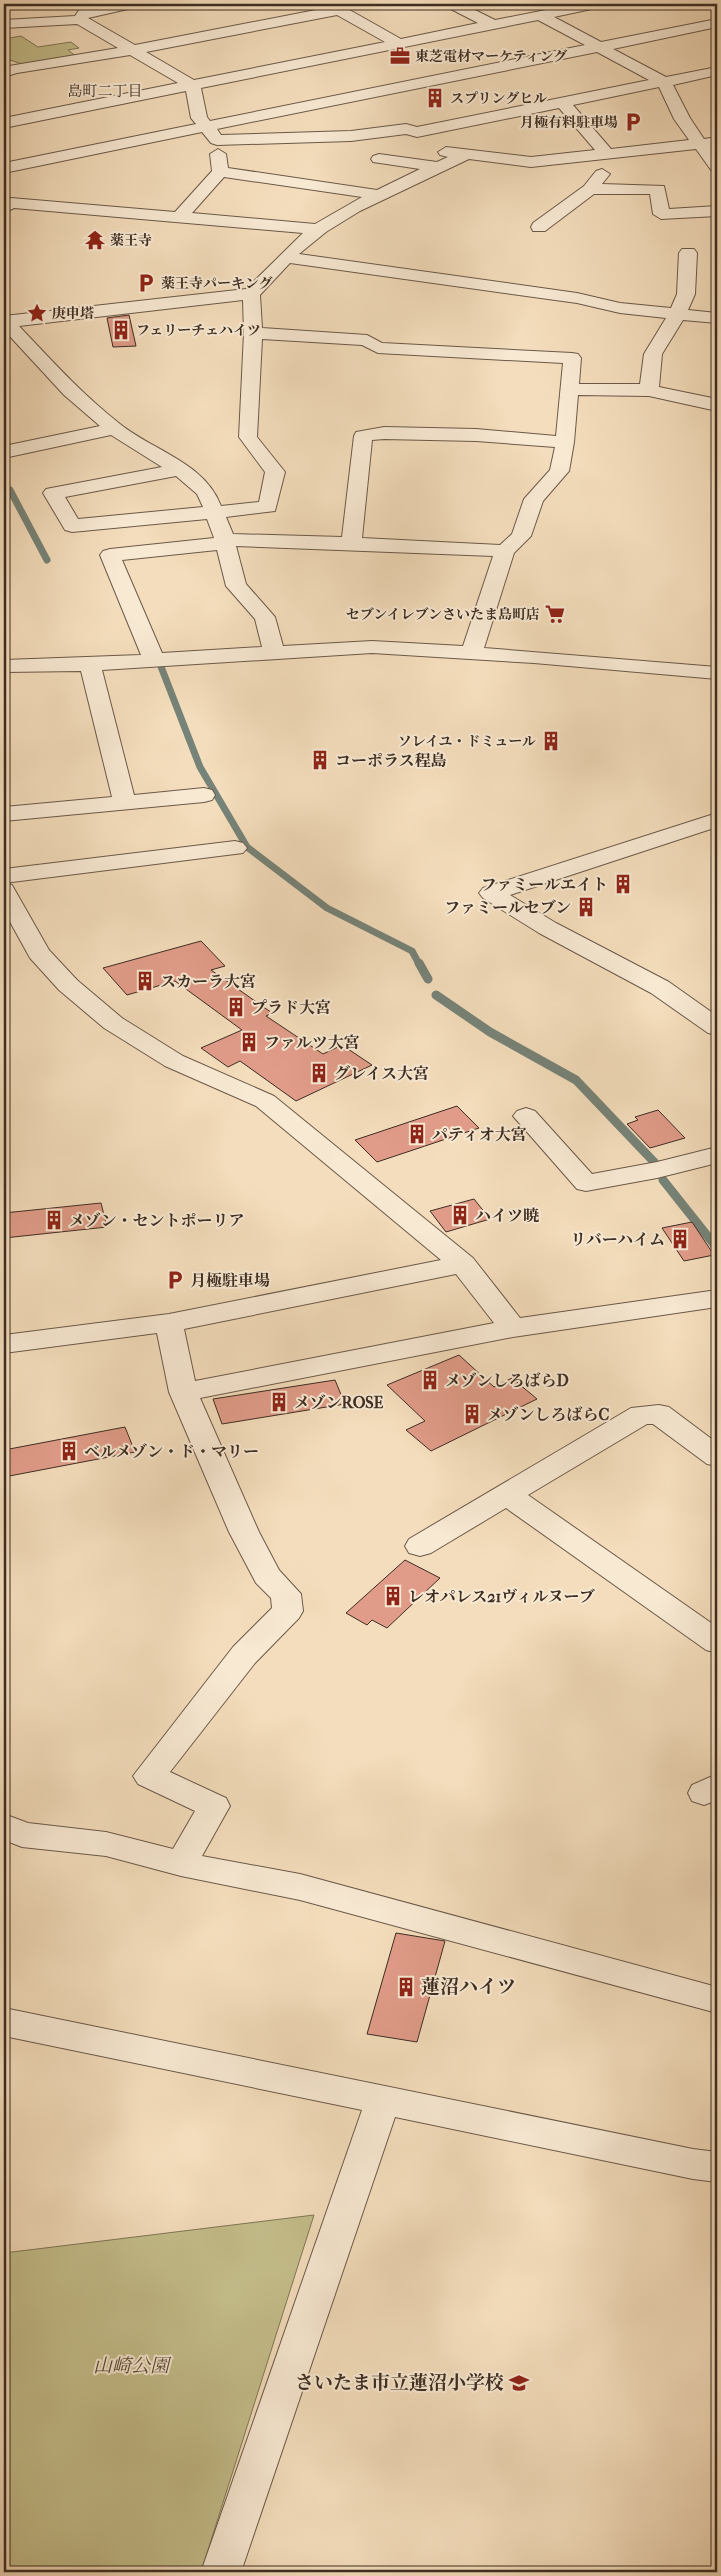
<svg xmlns="http://www.w3.org/2000/svg" width="721" height="2576" font-family="'IM FELL French Canon','Noto Serif JP',serif">
	<rect width="100%" height="100%" fill="#f4ddbc"/>
	<filter id="stains"><feTurbulence type="fractalNoise" baseFrequency=".004" numOctaves="4"/><feColorMatrix values="0 0 0 0 .2 0 0 0 0 .09 0 0 0 0 .02 0 0 0 .5 -.17"/></filter>
	<radialGradient id="worn" r=".72"><stop offset=".6" stop-color="#630" stop-opacity="0"/><stop offset="1" stop-color="#630" stop-opacity=".3"/></radialGradient>
	<path fill="#c4be8b" stroke="#807657" d="M21 36 38 47 71 42 79 48 68 50 77 57 22 64 4 58V39Z
		M314 2215 201 2572H4V2253Z"/>
	<g fill="none" stroke-linecap="round" stroke-linejoin="round">
		<path stroke="#768378" stroke-width="7" d="M10 490 47 560
			M160 664 200 767 247 847 327 908 412 951 419 964"/>
		<path stroke="#768378" stroke-width="9" d="M419 963 428 979
			M436 995 490 1032 576 1080 655 1163
			M663 1180 717 1248"/>
	</g>
	<path fill="#e19c89" stroke="#3d2d23" d="M129 315 136 346 113 347 107 318Z
		M201 941 225 966 211 970 272 1013 266 1016 323 1054 342 1045 372 1065 296 1101 240 1061 228 1067 201 1048 242 1030 175 981 127 995 103 968Z
		M457 1106 479 1128 377 1162 355 1140Z
		M658 1110 685 1138 650 1148 627 1124 638 1120 635 1117Z
		M474 1199 490 1219 446 1232 430 1211Z
		M101 1203 107 1227 4 1238V1213Z
		M692 1222 714 1255 684 1261 662 1228Z
		M459 1355 494 1387 512 1378 537 1399 431 1451 406 1430 425 1421 387 1385Z
		M335 1380 345 1404 222 1424 213 1399Z
		M125 1427 135 1452 4 1477V1450Z
		M405 1560 440 1578 387 1628 372 1620 367 1625 346 1613Z
		M396 1933 445 1941 417 2042 367 2034Z"/>
	<g fill="none" stroke-linecap="round" stroke-linejoin="round">
		<defs>
			<path id="minor" d="M110 4H139L137 7 88 18 135 45 326 8 322 4H339L401 39 478 23 447 7 445 4H463L495 20 576 4H603L601 7 554 17 601 42 717 19V27L613 49 666 77 717 67V75L673 85 690 118 704 139 717 137V147H711L717 156V172L711 170 696 149 531 167 469 159 360 211 326 232 299 254 577 293 620 303 671 308 677 294 679 253 682 249H694L697 253 695 294 688 310 717 313V323L683 320 662 354 659 387 717 399V411L649 396 578 395 574 442 569 471 543 501 531 536 514 553 484 648 717 667V679L534 663 372 653 102 670 134 795 204 788 212 790 215 795 212 800 204 802 4 821V807L112 797 81 671 4 672V660L141 655 100 555 103 551 110 549 214 538 207 519 72 532 65 530 43 493 46 489 162 467 111 435 4 458V446L100 426 64 395 4 330V316L246 289 303 233 14 208 4 213V200L11 198 175 212 212 171 210 154 218 149 226 154 228 168 377 190 420 169 373 162 371 159 373 156 379 154 437 162 448 157 440 155 438 152 446 147 531 157 595 150 559 108 417 137 406 134 351 141 217 145 211 143 202 132 4 173V163L196 124 191 118 186 91 4 128V118L178 83 130 55 17 73 4 77V68L9 66 118 48 77 24 4 28V20L75 16 79 10ZM337 15 385 42 194 80 146 52ZM538 20 585 45 210 121 207 117 201 88ZM597 52 649 80 417 127 406 124 351 131 221 135 217 129ZM659 87 674 119 689 140 611 149 573 105ZM224 177 362 197 315 224 192 213ZM290 263 577 303 620 313 666 318 644 354 640 384H579L581 358 578 354 572 353 382 343 367 335 262 328 260 295ZM243 300 244 333 239 437 265 472 259 502 221 506C205 463 154 451 120 424 83 395 51 360 19 326ZM262 339 362 345 378 353 563 363 556 436 476 429 384 427 356 432 354 436 342 537 233 534 226 517 275 511 285 472 257 437ZM384 439 476 441 555 447 550 470 524 499 512 534 500 545 362 538 372 440ZM176 476 197 494 203 507 78 519 65 497ZM236 546 493 556 463 646 372 641 283 646 275 617 246 584ZM217 550 226 586 255 619 262 647 162 653 122 560Z
				M602 169 610 174 602 184 664 186 669 209 717 206V216L661 219 653 214 650 194H594L545 231H533L531 227 533 223 584 186 596 171Z
				M717 813V827L510 895 556 923 669 982 717 1016V1035L708 1033 651 993 539 933 483 898 479 893 483 888Z
				M235 841 243 843 247 848 243 853 4 883 12 885 49 950 77 980 122 1018 183 1056 274 1096 473 1258 520 1318 717 1290V1307L513 1337 200 1398 259 1532 279 1570 301 1594 303 1611 299 1618 255 1663 170 1772 226 1798 230 1806 202 1856 300 1874 717 1987V2013L300 1900 181 1876 106 1856 22 1847 4 1840V1814L28 1823 106 1832 173 1849 195 1811 138 1784 133 1776 233 1647 272 1608 271 1598 256 1583 229 1532 169 1392 157 1333 4 1353V1335L169 1314 441 1260 256 1106 165 1066 104 1028 59 990 30 958 4 911V869ZM456 1274 494 1323 195 1381 184 1329Z
				M526 1108 535 1111 592 1174 657 1162 717 1147V1163L657 1178 586 1191 577 1189 513 1116 517 1111Z
				M659 1405 669 1407 717 1443V1466L707 1464 653 1424H647L528 1495 717 1627V1653L706 1650 506 1508 431 1553 420 1556 409 1553 405 1546 409 1539 631 1408Z
				M717 1774V1800L704 1805 692 1801 688 1793 692 1785Z
				M4 2008 693 2149 717 2152V2182L693 2179 395 2117 241 2572H201L362 2110 4 2036Z"/>
		</defs>
		<use href="#minor" stroke="#6b5949" stroke-width="2"/>
		<use href="#minor" fill="#f8e9d3" fill-rule="evenodd"/>
	</g>
	<defs>
		<symbol id="office-bare" viewBox="-9 -9 18 18"><path d="M-6-3h4V-5.5h4V-3h4V5H-6ZM-1-4.5V-3h2v-1.5ZM-6 0V1H6V0Z" fill="#8f2418" stroke="#f8e9d3" stroke-width="2.5" paint-order="stroke"/></symbol>
		<symbol id="building-bare" viewBox="-9 -9 18 18"><path d="M-4-6H4V6H1V3H-1V6H-4ZM-2.5-4.3h1.7v1.8h-1.7ZM.8-4.3h1.7v1.8H.8ZM-2.5-1h1.7V.8h-1.7ZM.8-1h1.7V.8H.8Z" fill="#8f2418" stroke="#f8e9d3" stroke-width="2.5" paint-order="stroke"/></symbol>
		<symbol id="parking-bare" viewBox="-9 -9 18 18"><path d="M-3.5-5.5H1a3.5 3.5 0 0 1 0 7H-1V5.5H-3.5ZM-1-3.4V-.6H.8a1.4 1.4 0 0 0 0-2.8Z" fill="#8f2418" stroke="#f8e9d3" stroke-width="2.5" paint-order="stroke"/></symbol>
		<symbol id="temple-bare" viewBox="-9 -9 18 18"><path d="M0-6L5-2H3V0L6.5 2.5H4V6H1.5V3h-3V6H-4V2.5H-6.5L-3 0V-2H-5Z" fill="#8f2418" stroke="#f8e9d3" stroke-width="2.5" paint-order="stroke"/></symbol>
		<symbol id="sight-bare" viewBox="-9 -9 18 18"><path d="M0-6L1.8-2.2L6-1.7L2.9 1.2L3.7 5.4L0 3.3L-3.7 5.4L-2.9 1.2L-6-1.7L-1.8-2.2Z" fill="#8f2418" stroke="#f8e9d3" stroke-width="2.5" paint-order="stroke"/></symbol>
		<symbol id="supermarket-bare" viewBox="-9 -9 18 18"><path d="M-6-5.5h2.5l.6 2H6L4.5 2H-2.5L-4.4-4H-6ZM-1.5 3.2a1.3 1.3 0 1 0 .1 0ZM3 3.2a1.3 1.3 0 1 0 .1 0Z" fill="#8f2418" stroke="#f8e9d3" stroke-width="2.5" paint-order="stroke"/></symbol>
		<symbol id="school-bare" viewBox="-9 -9 18 18"><path d="M0-5L7-2L0 1L-7-2ZM-4 1L0 2.5L4 1V4Q0 6-4 4Z" fill="#8f2418" stroke="#f8e9d3" stroke-width="2.5" paint-order="stroke"/></symbol>
	</defs>
	<g fill-rule="evenodd">
		<use href="#office-bare" x="386" y="42" width="28" height="28"/>
		<use href="#building-bare" x="421" y="84" width="28" height="28"/>
		<use href="#parking-bare" x="619" y="108" width="28" height="28"/>
		<use href="#temple-bare" x="81" y="226" width="28" height="28"/>
		<use href="#parking-bare" x="132" y="269" width="28" height="28"/>
		<use href="#sight-bare" x="23" y="299" width="28" height="28"/>
		<use href="#building-bare" x="107" y="316" width="28" height="28"/>
		<use href="#supermarket-bare" x="541" y="600" width="28" height="28"/>
		<use href="#building-bare" x="537" y="727" width="28" height="28"/>
		<use href="#building-bare" x="306" y="746" width="28" height="28"/>
		<use href="#building-bare" x="609" y="870" width="28" height="28"/>
		<use href="#building-bare" x="572" y="893" width="28" height="28"/>
		<use href="#building-bare" x="131" y="967" width="28" height="28"/>
		<use href="#building-bare" x="222" y="993" width="28" height="28"/>
		<use href="#building-bare" x="235" y="1028" width="28" height="28"/>
		<use href="#building-bare" x="305" y="1059" width="28" height="28"/>
		<use href="#building-bare" x="403" y="1120" width="28" height="28"/>
		<use href="#building-bare" x="446" y="1201" width="28" height="28"/>
		<use href="#building-bare" x="40" y="1206" width="28" height="28"/>
		<use href="#building-bare" x="666" y="1225" width="28" height="28"/>
		<use href="#parking-bare" x="161" y="1266" width="28" height="28"/>
		<use href="#building-bare" x="416" y="1366" width="28" height="28"/>
		<use href="#building-bare" x="265" y="1388" width="28" height="28"/>
		<use href="#building-bare" x="458" y="1400" width="28" height="28"/>
		<use href="#building-bare" x="55" y="1437" width="28" height="28"/>
		<use href="#building-bare" x="379" y="1582" width="28" height="28"/>
		<use href="#building-bare" x="392" y="1973" width="28" height="28"/>
		<use href="#school-bare" x="505" y="2369" width="28" height="28"/>
	</g>
	<g text-anchor="middle" dominant-baseline="central" stroke-width="4" stroke-linejoin="round" paint-order="stroke">
		<g font-size="14" font-weight="bold" fill="#3d2d23" stroke="#f8e9d3" text-anchor="start">
			<text x="415" y="56">東芝電材マーケティング</text>
			<text x="450" y="98">スプリングヒル</text>
			<text x="618" y="122" text-anchor="end">月極有料駐車場</text>
			<text x="110" y="240">薬王寺</text>
			<text x="161" y="283">薬王寺パーキング</text>
			<text x="52" y="313">庚申塔</text>
			<text x="136" y="330">フェリーチェハイツ</text>
			<text x="540" y="614" text-anchor="end">セブンイレブンさいたま島町店</text>
			<text x="536" y="741" text-anchor="end">ソレイユ・ドミュール</text>
		</g>
		<g font-size="15" fill="#3d2d23" stroke="#f8e9d3">
			<text x="105" y="91">島町二丁目</text>
		</g>
		<g font-size="16" font-weight="bold" fill="#3d2d23" stroke="#f8e9d3" text-anchor="start">
			<text x="335" y="760">コーポラス程島</text>
			<text x="608" y="884" text-anchor="end">ファミールエイト</text>
			<text x="571" y="907" text-anchor="end">ファミールセブン</text>
			<text x="160" y="981">スカーラ大宮</text>
			<text x="251" y="1007">プラド大宮</text>
			<text x="264" y="1042">ファルツ大宮</text>
			<text x="334" y="1073">グレイス大宮</text>
			<text x="432" y="1134">パティオ大宮</text>
			<text x="475" y="1215">ハイツ暁</text>
			<text x="69" y="1220">メゾン・セントポーリア</text>
			<text x="665" y="1239" text-anchor="end">リバーハイム</text>
			<text x="190" y="1280">月極駐車場</text>
			<text x="445" y="1380">メゾンしろばらD</text>
			<text x="294" y="1402">メゾンROSE</text>
			<text x="487" y="1414">メゾンしろばらC</text>
			<text x="84" y="1451">ベルメゾン・ド・マリー</text>
			<text x="408" y="1596">レオパレス21ヴィルヌーブ</text>
		</g>
		<g font-size="19" font-weight="bold" fill="#3d2d23" stroke="#f8e9d3" text-anchor="start">
			<text x="421" y="1987">蓮沼ハイツ</text>
			<text x="504" y="2383" text-anchor="end">さいたま市立蓮沼小学校</text>
		</g>
		<g font-size="19" font-style="italic" fill="#584a38" stroke="#f8e9d3">
			<text x="131" y="2366">山崎公園</text>
		</g>
	</g>
	<rect width="721" height="2576" fill="none" stroke="#f4ddbc" stroke-width="20"/>
	<rect x="5" y="5" width="711" height="2566" fill="none" stroke="#3d2d23" stroke-width="2.5"/>
	<rect x="10" y="10" width="701" height="2556" fill="none" stroke="#3d2d23"/>
	<rect width="100%" height="100%" filter="url(#stains)"/>
	<rect width="100%" height="100%" fill="url(#worn)"/>
</svg>
